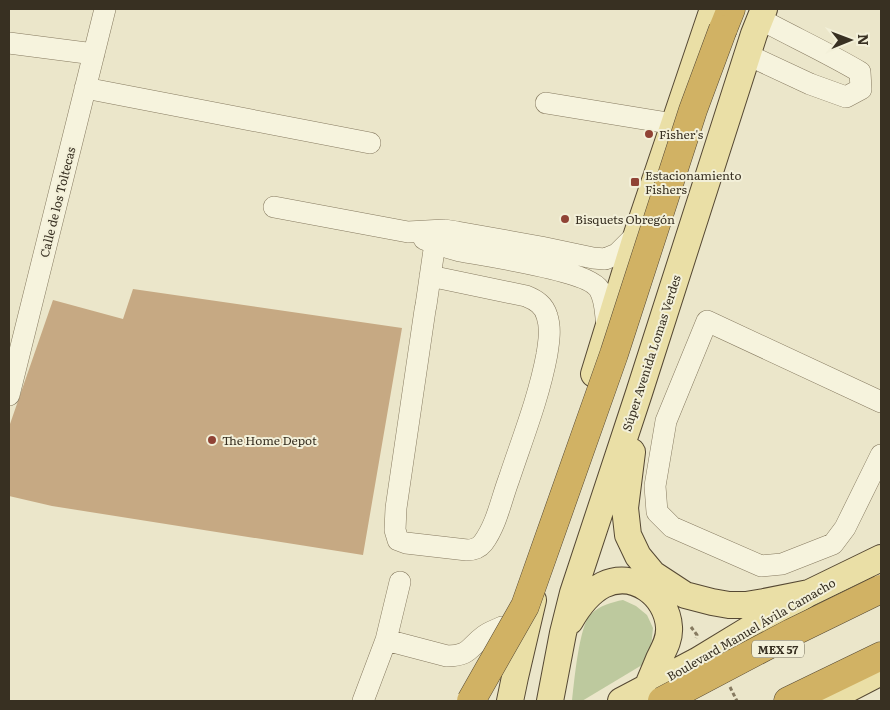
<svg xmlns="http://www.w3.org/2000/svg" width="890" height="710" font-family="Literata,serif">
	<rect width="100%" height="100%" fill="#ebe6ca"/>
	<path fill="#bdc99e" d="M623 600 636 606 647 615 653 628 651 647 642 665 582 701H572C574 684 579 624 591 614 599 606 612 602 623 600Z"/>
	<path fill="#c6a983" d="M133 289 402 328 363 555 52 506 9 496V431L10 424 53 300 123 319Z"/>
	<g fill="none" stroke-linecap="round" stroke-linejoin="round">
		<defs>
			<path id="minor" d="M9 43 94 54
				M748 55 810 84 846 97 861 89 860 72C828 53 793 37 760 19
				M85 88 370 143
				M546 103 674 124
				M274 207 408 232 444 230 457 232 541 247 593 258 605 259 617 254 637 234
				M424 239C436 244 448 248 460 251 486 256 587 270 599 289 606 300 605 314 607 326
				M430 276 526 296C536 300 544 305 547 316 551 328 549 341 547 354 539 397 523 437 509 479 501 500 497 524 483 543 479 548 474 550 467 550L406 543 398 540 395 530 396 508 425 310 426 305 435 243 444 230
				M9 395 105 9
				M881 402 707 321 666 421 655 486 657 512 672 527 761 566 782 564 833 544 845 528 881 455
				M386 640 447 656C470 656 469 647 484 636 489 632 496 630 502 627
				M363 701 386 640 400 582"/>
			<path id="major" d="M594 374 637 234 713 9
				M632 452 625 508 628 535 638 556 653 574 685 595 712 602 729 605H746L764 602 809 593
				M570 621C578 607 588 593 603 585 634 570 667 595 669 627 670 639 664 649 659 659 655 669 651 678 647 688
				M510 701 515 677 533 600
				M550 701 563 633 573 593 639 393 754 34 764 9
				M621 701 697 661 809 593 881 558
				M825 701 881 672"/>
			<path id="highway" d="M723 29 731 9
				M788 701 881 656"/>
		</defs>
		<use href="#minor" stroke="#867a60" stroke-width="22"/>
		<use href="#major" stroke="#554833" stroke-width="28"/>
		<use href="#highway" stroke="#554833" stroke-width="29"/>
		<path stroke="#867a60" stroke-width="3" stroke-dasharray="4 2.5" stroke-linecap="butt" d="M691 627 697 635 696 638"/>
		<use href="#minor" stroke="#f6f3dd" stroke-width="21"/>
		<use href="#major" stroke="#eadfa6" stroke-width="26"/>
		<use href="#highway" stroke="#d1b264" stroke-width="28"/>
		<defs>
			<path id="highway-bridge" d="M471 701 525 606 614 354 693 110 723 29
				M662 701 791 633 881 589"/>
		</defs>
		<use href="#highway-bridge" stroke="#554833" stroke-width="29" stroke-linecap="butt"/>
		<path stroke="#867a60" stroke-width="3" stroke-dasharray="4 2.5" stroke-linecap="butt" d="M730 687 737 701"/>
		<use href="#highway-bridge" stroke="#d1b264" stroke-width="28"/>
	</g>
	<g fill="#904335" stroke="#f3f0d9" stroke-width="2">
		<circle cx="649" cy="134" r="5"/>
		<rect x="630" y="177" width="10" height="10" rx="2.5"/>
		<circle cx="565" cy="219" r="5"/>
		<circle cx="212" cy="440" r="5"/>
	</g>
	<g text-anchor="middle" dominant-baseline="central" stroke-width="4" stroke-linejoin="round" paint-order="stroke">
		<rect fill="#f3f0d9" stroke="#706a59" stroke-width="1" x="752" y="640.5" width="52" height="17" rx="4"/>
		<g font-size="11" font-weight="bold" fill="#383022">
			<text x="778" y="649">MEX 57</text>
		</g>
		<g font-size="12" fill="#383022" stroke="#f3f0d9" text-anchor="start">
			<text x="659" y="134">Fisher's</text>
			<text x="645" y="175">Estacionamiento<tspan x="645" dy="14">Fishers</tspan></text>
			<text x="575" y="219">Bisquets Obregón</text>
			<text x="222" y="440">The Home Depot</text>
		</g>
		<g font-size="12" fill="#383022" stroke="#f3f0d9">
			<text transform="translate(57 202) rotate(-76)">Calle de los Toltecas</text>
			<text transform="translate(651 353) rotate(-72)">Súper Avenida Lomas Verdes</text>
			<text transform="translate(751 629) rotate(-30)">Boulevard Manuel Ávila Camacho</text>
		</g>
	</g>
	<rect width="890" height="710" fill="none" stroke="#383022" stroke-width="20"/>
	<g transform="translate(850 40) rotate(89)" stroke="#f3f0d9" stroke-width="4" paint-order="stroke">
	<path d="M0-4L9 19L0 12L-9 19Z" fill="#383022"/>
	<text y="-8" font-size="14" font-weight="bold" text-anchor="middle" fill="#383022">N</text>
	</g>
</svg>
